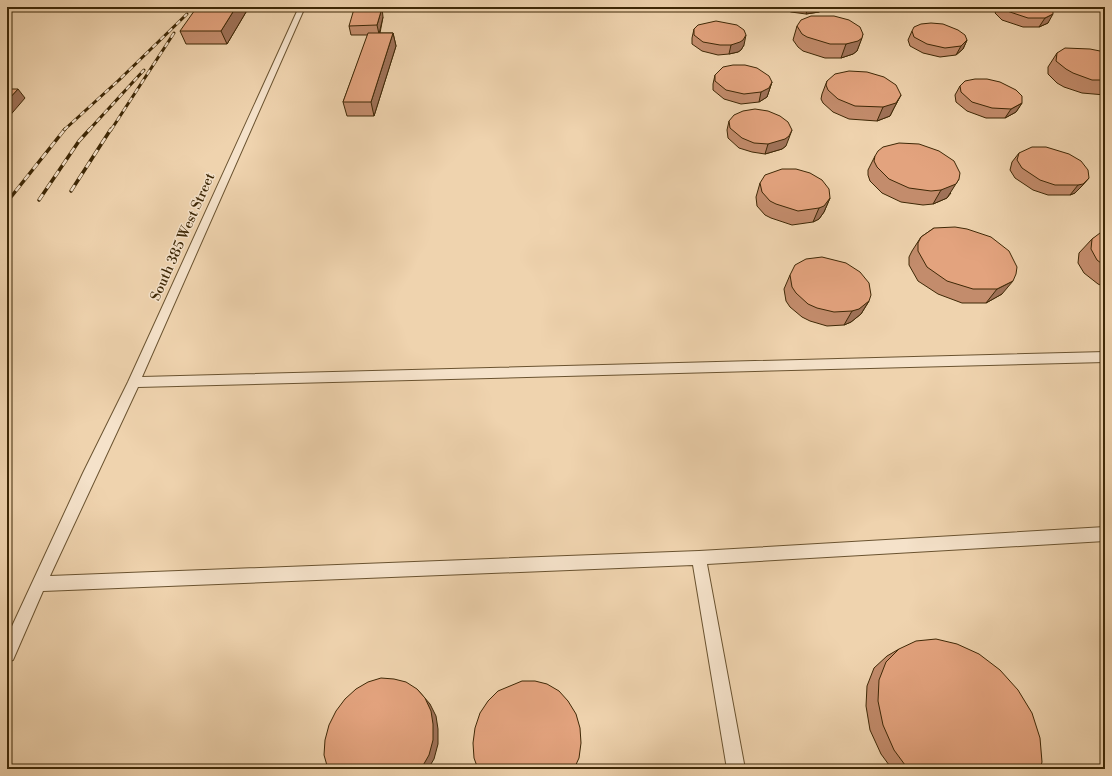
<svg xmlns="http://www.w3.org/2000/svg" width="1112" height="776" font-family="'Libre Bodoni',serif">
	<rect width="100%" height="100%" fill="#efd3ae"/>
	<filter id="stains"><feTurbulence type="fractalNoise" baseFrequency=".005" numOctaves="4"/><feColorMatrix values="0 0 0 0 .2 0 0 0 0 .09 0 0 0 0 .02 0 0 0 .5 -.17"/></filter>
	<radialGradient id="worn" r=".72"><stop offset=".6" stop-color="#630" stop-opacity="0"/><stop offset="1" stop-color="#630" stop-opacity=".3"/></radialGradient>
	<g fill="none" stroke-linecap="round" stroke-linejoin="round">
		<defs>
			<path id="lane" d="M299 7H305L142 377 1105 352V362L138 387 50 576 699 551 1105 527V541L707 564 745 769H727L693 565 43 591 13 660 7 662V637L83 473 128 382Z"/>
		</defs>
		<use href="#lane" stroke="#6a5330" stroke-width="2"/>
		<use href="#lane" fill="#f5e2ca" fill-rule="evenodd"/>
		<defs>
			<path id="rail-far1" d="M64 130 119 80 187 14
				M89 130 144 70
				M111 130 174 33"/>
			<path id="rail" d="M71 191 111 129
				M39 200 79 141 90 129
				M7 202 65 129"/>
		</defs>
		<use href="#rail-far1" stroke="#3e2806" stroke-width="3"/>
		<use href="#rail" stroke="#3e2806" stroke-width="3.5"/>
		<use href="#rail-far1" stroke="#f5e2ca" stroke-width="2" stroke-dasharray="5.5" stroke-linecap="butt"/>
		<use href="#rail" stroke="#f5e2ca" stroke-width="2.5" stroke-dasharray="7" stroke-linecap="butt"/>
	</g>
	<path fill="#c38c6c" stroke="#3e2806" d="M249 7 227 44H186L180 31Z
		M779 7H827L819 12 806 14 791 12Z
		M998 7H1050L1048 23 1039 27H1023L1002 20 995 13Z
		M383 17 380 33H393L396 46 374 116H347L343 102 368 35H351L349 26Z
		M797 26 863 34 857 51 853 54 841 58H825L803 51 798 47 793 40Z
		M694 29 744 45 741 50 738 52 729 54 718 55 702 51 692 44V38Z
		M912 31 967 40 963 49 956 55 940 57 923 53 910 46 908 40Z
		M1105 52V95L1082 93 1064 87 1057 83 1048 74V67L1057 53Z
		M715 75 772 82 767 97 759 102 741 104 724 99 713 90V84Z
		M827 81 901 95 894 108 890 116 877 121 849 119 833 112 823 103 821 99 822 94Z
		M960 86 1022 103 1016 112 1005 118H986L967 111 956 102 955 95Z
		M729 121 786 146 782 149 765 154 752 152 739 148 728 138 727 130Z
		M1019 153 1089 178 1081 187 1075 193 1070 195H1048L1033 190 1015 178 1010 170 1012 162Z
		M875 156 951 193 947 198 933 204 923 205 901 202 882 193 870 181 868 175V170Z
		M760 183 830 198 824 212 819 219 813 222 792 225 771 218 765 215 757 206 756 197Z
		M934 228 1002 294 986 303H962L938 294 918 281 909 265V257L912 251 921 237Z
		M1105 232V287L1098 284 1084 273 1078 263 1079 253 1092 239Z
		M790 275 869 301 861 314 851 322 844 325 827 326 810 321 802 317 790 307 786 301 784 289Z
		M899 649 1040 769H892L881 754 870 730 866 706 867 686 874 668 887 656Z"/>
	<path fill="#9f7258" stroke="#3e2806" d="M236 7H249L227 44 221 31Z
		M808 7H827L819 12 806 14Z
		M382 8 383 17 379 34 377 25Z
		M1053 14 1048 23 1039 27 1045 18Z
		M393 33 396 46 374 116 371 102Z
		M746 35 744 45 741 50 738 52 729 54 731 45Z
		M862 38 857 51 853 54 841 58 846 44Z
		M967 40 963 49 956 55 961 46Z
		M772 82 767 97 759 102 761 92Z
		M18 89 25 98 7 119V101Z
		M901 95 894 108 890 116 877 121 883 107Z
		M1022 103 1016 112 1005 118 1011 109Z
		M792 130 786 146 782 149 765 154 768 144Z
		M1089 178 1081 187 1075 193 1070 195 1078 185Z
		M959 179 947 198 933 204 941 190Z
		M830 198 824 212 819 219 813 222 819 208Z
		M1013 281 1002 294 986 303 997 289Z
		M869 301 861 314 851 322 844 325 852 311Z
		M417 689 430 704 436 716 438 729V744L434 759 428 769H421Z"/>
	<path fill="#e3a37e" stroke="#3e2806" d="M197 7H236L221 31H180Z
		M1003 7H1050L1053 10V14L1045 18H1028L1007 11Z
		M382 8 377 25 349 26 354 9Z
		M811 16H834L849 20 860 27 863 34 862 38 858 41 846 44H830L807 37 802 34 797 26 801 20Z
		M716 21 737 25 744 30 746 35 743 40 740 42 731 45H720L703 42 694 35V29L698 25Z
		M931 23 943 24 958 30 965 35 967 40 961 46 945 48 927 44 914 37 912 31 914 27 921 24Z
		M368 33H393L371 102H343Z
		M1065 48 1090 49 1105 52V80H1092L1073 73 1066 69 1056 61 1057 53Z
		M733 65H745L757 68 769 76 772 82 769 88 761 92 744 94 726 90 715 81V75L723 67Z
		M849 71 867 72 884 77 896 85 901 95 896 103 883 107 855 106 838 99 828 90 826 85 827 81 835 74Z
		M975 79H987L1000 82 1016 90 1022 96V103L1011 109 992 108 972 102 961 92 960 86 965 81Z
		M7 89H18L7 101Z
		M755 109 768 111 780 116 788 122 792 130 789 136 785 139 768 144 754 143 742 138 730 128 729 121 734 115 743 111Z
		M899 143 919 144 939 151 954 161 960 173 959 179 956 184 941 190 931 191 909 188 889 179 877 167 874 161 875 156 878 151 883 147Z
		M1032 147H1046L1069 154 1081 161 1088 170 1089 178 1083 184 1078 185H1055L1040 180 1022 168 1017 160 1019 153Z
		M782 169H796L810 173 822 180 829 189 830 198 824 206 819 208 798 211 776 204 770 201 762 192 760 183 765 175Z
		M955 227 967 229 991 237 1009 251 1017 267 1016 274 1013 281 997 289H973L947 281 927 267 918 251V243L921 237 934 228Z
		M1105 232V266L1097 260 1091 249 1092 239 1100 233Z
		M822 257 846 263 860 272 869 283 871 295 869 301 859 309 852 311 834 312 817 308 808 304 796 293 792 287 790 275 795 265 806 259Z
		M936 639 957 644 979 654 1000 670 1018 690 1032 713 1040 738 1042 762 1040 769H908L894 750 883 725 878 701 879 680 886 662 899 649 916 641Z
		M381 678 394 679 406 682 417 689 425 698 431 711 433 724V740L429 755 421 769H328L324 755 325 740 329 725 336 711 345 699 356 689 368 682Z
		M522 681H535L547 684 559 691 568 701 576 714 580 728 581 743 579 758 574 769H478L474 758 473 743 475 728 480 713 488 701 498 691Z"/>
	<g text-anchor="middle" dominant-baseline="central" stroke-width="3" stroke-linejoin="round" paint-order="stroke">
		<g font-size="14" fill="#3e2806" stroke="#f5e2ca">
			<text transform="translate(183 237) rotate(-66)">South 385 West Street</text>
		</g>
	</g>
	<rect width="1112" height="776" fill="none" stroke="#efd3ae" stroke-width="24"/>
	<rect x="8" y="8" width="1096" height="760" fill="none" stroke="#3e2806" stroke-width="2"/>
	<rect x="12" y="12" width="1088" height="752" fill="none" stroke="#3e2806"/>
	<rect width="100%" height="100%" filter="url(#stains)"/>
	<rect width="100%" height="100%" fill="url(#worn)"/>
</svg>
